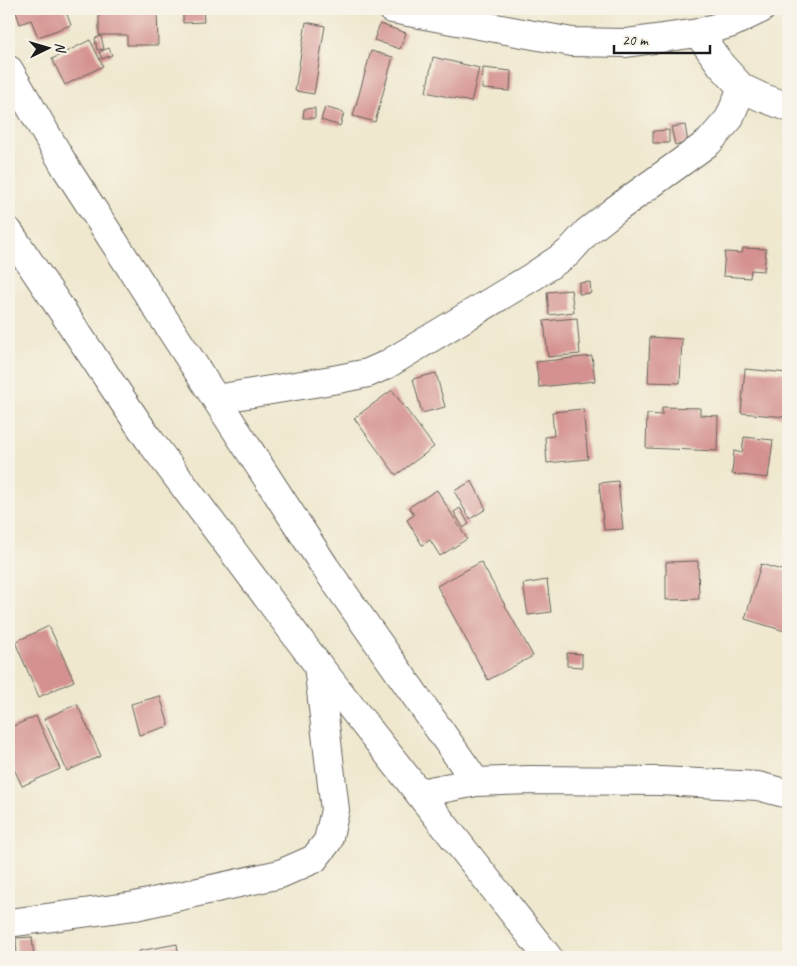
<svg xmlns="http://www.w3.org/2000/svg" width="797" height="966" font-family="Caveat,sans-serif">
	<rect width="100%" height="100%" fill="#f7f3e8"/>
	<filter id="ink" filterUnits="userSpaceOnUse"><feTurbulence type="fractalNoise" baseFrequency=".02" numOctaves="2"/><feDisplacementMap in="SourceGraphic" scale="10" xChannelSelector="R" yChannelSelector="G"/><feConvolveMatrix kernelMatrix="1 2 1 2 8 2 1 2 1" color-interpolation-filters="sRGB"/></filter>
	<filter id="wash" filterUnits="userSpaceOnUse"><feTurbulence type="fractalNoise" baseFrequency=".0096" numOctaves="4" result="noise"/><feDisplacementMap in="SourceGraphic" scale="20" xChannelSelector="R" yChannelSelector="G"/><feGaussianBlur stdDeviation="1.12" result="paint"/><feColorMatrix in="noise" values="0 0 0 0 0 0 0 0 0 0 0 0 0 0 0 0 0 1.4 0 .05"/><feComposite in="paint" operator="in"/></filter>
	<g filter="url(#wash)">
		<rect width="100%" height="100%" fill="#efe8cf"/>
		<g id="blocks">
			<path fill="#d4918f" d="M15 9H65L71 25 38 37 31 20 20 24Z
				M99 9H157L158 45H127V35H99Z
				M183 9H203L204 22 183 23Z
				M306 22 325 26 314 94 295 91Z
				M380 24 406 33 400 49 374 40Z
				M101 36 104 49 97 50 95 38Z
				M90 40 103 66 65 85 52 59Z
				M109 48 112 55 102 59 99 52Z
				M371 51 393 57 375 122 353 116Z
				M433 57 479 68 471 102 426 92Z
				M483 68 511 71 510 91 482 89Z
				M325 107 344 113 340 126 321 120Z
				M315 108V118H303L304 109Z
				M685 125 688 143 675 145 671 127Z
				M669 130V143H653V131Z
				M743 248 766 249 764 271 751 270 750 278 723 276 725 252 742 253Z
				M590 282 591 293 579 294V283Z
				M571 290 574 312 549 315 547 292Z
				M577 318 580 354 548 357 544 321Z
				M650 337 682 339 680 383 648 382Z
				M592 356 595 381 539 387 536 362Z
				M745 369 788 373V398L786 417 741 413Z
				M436 373 445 407 422 413 413 379Z
				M392 390 434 447 396 475 354 418Z
				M662 407 700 408V415L718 416 717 451 646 448 647 414 662 415Z
				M583 409 588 459 547 463 545 437 554 436 552 412Z
				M744 437 773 440 768 478 732 474 734 451 742 453Z
				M472 481 486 509 470 519 454 491Z
				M618 481 623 529 604 530 599 483Z
				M437 490 467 539 440 556 430 540 422 545 407 520 414 515 409 507Z
				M460 508 469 524 463 528 454 512Z
				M698 561 699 599 666 600V562Z
				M481 562 533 656 488 680 437 586Z
				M761 564 788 572V632L745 619Z
				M547 580 551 612 528 615 523 584Z
				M49 626 74 681 39 697 15 642Z
				M567 653 582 654V667L567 666Z
				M160 696 169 726 139 735 131 704Z
				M77 704 101 756 67 771 44 719Z
				M36 716 60 769 22 786 9 758V728Z
				M32 937 34 957H17L16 938Z
				M177 944 179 957H140L139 951Z"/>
		</g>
	</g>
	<g filter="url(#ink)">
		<use href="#blocks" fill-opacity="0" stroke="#66635b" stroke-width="1"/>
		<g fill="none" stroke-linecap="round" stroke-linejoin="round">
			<defs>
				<path id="minor" d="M392 9 572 42 626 43 698 33 732 23 761 9
					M698 33 721 65 742 88 761 97 788 107
					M9 70 66 168 325 567 476 782
					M216 399 338 379 368 373 386 365 532 277 568 253 587 232 615 210 709 142 729 119 742 88
					M420 793 476 782 529 780 660 781 758 786 788 794
					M9 923 135 906 280 874 314 859 328 841 335 810 318 665"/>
				<path id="primary" d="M9 232 148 438 318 665 548 957"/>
			</defs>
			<use href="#minor" stroke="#66635b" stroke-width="30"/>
			<use href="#primary" stroke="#66635b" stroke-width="30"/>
			<use href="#minor" stroke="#fff" stroke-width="28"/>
			<use href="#primary" stroke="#fff" stroke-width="28"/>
		</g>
	</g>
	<rect width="797" height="966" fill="none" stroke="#f7f3e8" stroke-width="30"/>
	<g transform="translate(48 48) rotate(85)" stroke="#f7f3e8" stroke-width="4" paint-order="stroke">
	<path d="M0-4L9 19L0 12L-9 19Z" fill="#1c1c1c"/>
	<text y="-8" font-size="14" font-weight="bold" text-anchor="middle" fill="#1c1c1c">N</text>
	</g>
	<path d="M614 45v8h96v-8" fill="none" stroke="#1c1c1c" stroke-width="2.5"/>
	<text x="622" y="45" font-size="15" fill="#1c1c1c" stroke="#f7f3e8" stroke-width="4" paint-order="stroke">20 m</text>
</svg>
